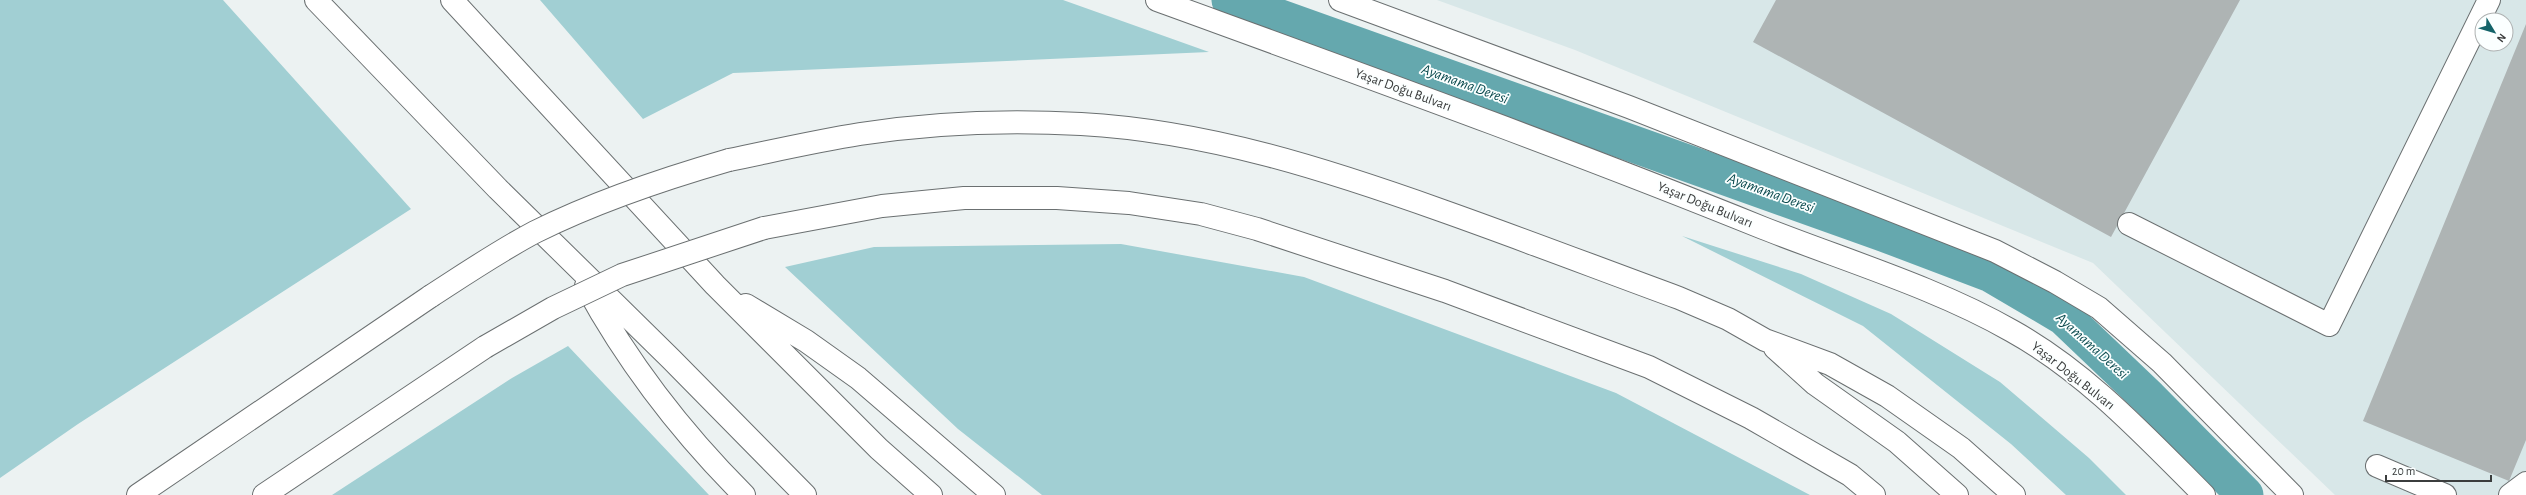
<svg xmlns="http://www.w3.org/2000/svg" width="2526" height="495" font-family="'Alegreya Sans',sans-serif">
	<rect width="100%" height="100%" fill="#ecf2f2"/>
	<path fill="#d8e7e8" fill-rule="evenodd" d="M1437 0H2526V495H2335L2093 263 1575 50ZM2482 20H2506V44H2482Z"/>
	<path fill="#a1cfd3" d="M0 0H223L411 209 78 424 0 478Z
		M540 0H1063L1209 52 733 73 643 119Z
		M1682 236 1801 274 1891 314 2000 382 2089 458 2126 495H2066L2011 444 1863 326Z
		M1121 244 1304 277 1616 393 1810 495H1042L958 429 785 267 874 247Z
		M568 346 709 495H332L512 378Z"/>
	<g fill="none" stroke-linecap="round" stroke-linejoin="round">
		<path stroke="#65a8ae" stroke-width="37" d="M1230 0 1883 233 1991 274 2064 317 2149 398 2245 495"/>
	</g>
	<path fill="#aeb4b4" d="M1776 0H2240L2111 237 1753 42Z
		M2526 24V440L2509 481 2363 421Z"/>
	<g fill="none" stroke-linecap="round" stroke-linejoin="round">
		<defs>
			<path id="minor" d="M2129 224 2329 325 2489 0
				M2377 466 2445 495
				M2510 495 2526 483"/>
			<path id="major" d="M1157 0C1360 74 1563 147 1763 228 1844 260 1937 288 2012 331 2086 372 2145 436 2204 495
				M1340 0 1629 107 1995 251 2055 282 2099 308 2162 363 2292 495"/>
			<path id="highway" d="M316 0 498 189 671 359 805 495
				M452 0 715 285 879 449 931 495
				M729 160C773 151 816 141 860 134 931 123 1009 120 1081 124 1207 131 1325 169 1443 211 1522 239 1600 269 1679 298L1728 319 1765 340 1830 364 1887 396 1961 448 2014 495
				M764 228 882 206 964 198H1057L1129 203 1201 214 1257 229 1445 291 1649 367 1751 418 1850 475 1874 495
				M586 286C628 363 682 433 744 495
				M746 305 806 341 858 378 994 495
				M1775 348 1815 384 1897 442 1957 495
				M138 495 431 296
				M264 495 485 347"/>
		</defs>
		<use href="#minor" stroke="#6b7071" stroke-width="24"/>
		<use href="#major" stroke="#6b7071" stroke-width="24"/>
		<use href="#highway" stroke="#6b7071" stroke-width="24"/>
		<use href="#minor" stroke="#fff" stroke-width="22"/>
		<use href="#major" stroke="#fff" stroke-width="22"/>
		<use href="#highway" stroke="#fff" stroke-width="22"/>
		<defs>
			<path id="highway-bridge" d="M431 296C465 274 499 251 535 232 597 201 663 179 729 160
				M485 347 553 308 622 275 764 228"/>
		</defs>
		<use href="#highway-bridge" stroke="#6b7071" stroke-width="24" stroke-linecap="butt"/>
		<use href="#highway-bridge" stroke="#fff" stroke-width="22"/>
	</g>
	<g text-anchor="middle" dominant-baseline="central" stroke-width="3.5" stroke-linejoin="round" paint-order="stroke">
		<g font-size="14" fill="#3b3d3d" stroke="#fbffff">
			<text transform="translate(1403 90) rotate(20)">Yaşar Doğu Bulvarı</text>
			<text transform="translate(1705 205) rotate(22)">Yaşar Doğu Bulvarı</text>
			<text transform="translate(2073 376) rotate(38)">Yaşar Doğu Bulvarı</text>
		</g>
		<g font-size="15" font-style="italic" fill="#0c4b4f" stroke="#fbffff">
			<text transform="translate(1465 84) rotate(20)">Ayamama Deresi</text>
			<text transform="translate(1771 193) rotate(20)">Ayamama Deresi</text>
			<text transform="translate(2092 346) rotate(42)">Ayamama Deresi</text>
		</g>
	</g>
	<g transform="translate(2494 32) rotate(128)"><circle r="19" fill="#fbffff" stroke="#aeb1b1"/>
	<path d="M0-3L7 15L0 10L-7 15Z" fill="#146369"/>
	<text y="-6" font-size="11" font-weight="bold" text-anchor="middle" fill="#3b3d3d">N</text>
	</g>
	<path d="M2386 475v6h105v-6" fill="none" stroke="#3b3d3d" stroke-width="2"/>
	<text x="2392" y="475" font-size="12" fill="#3b3d3d" stroke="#fbffff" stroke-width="3" paint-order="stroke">20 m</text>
</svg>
